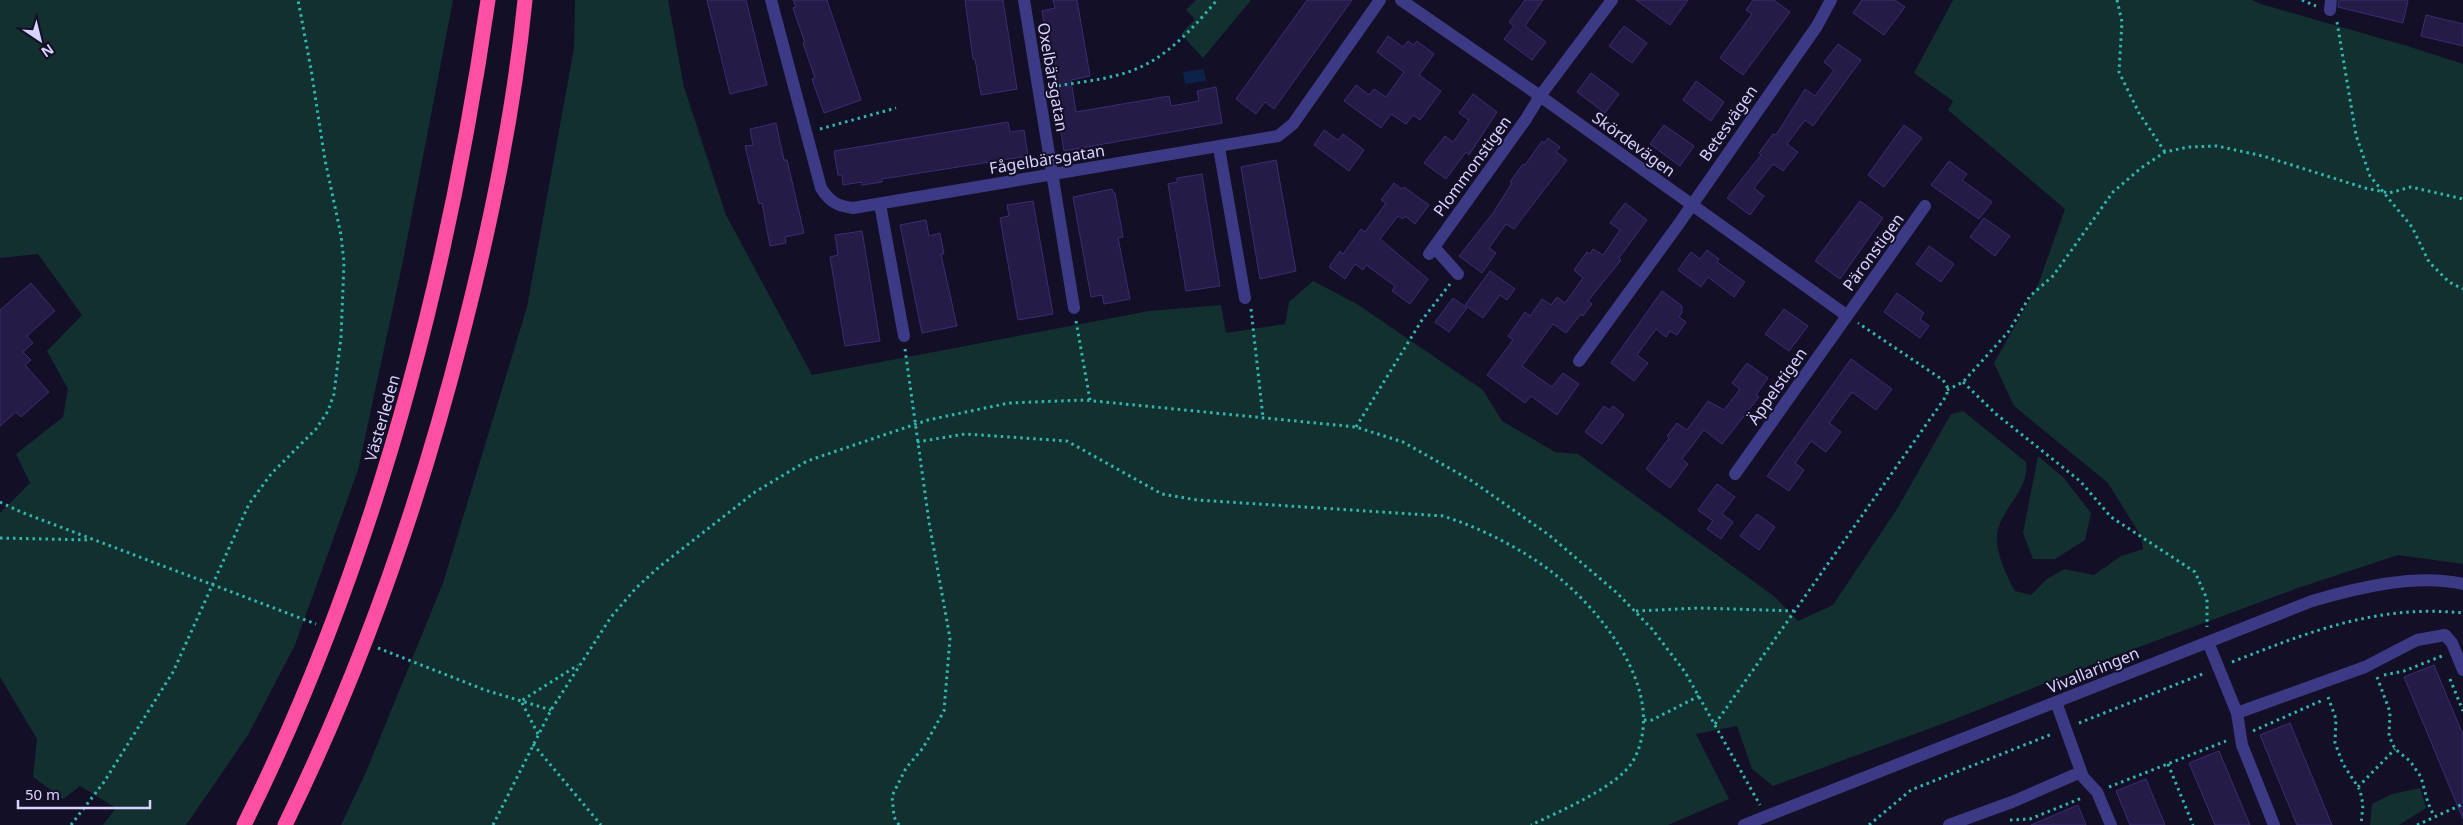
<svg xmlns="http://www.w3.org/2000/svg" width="2463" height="825" font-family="'Noto Sans',sans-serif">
	<rect width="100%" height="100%" fill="#130f26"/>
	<path fill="#12302f" d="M0 0H453L403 261 358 470 295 645 248 735 186 825H103L116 808 80 786 63 799 33 777 37 739 0 677V513L30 483 16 454 63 417 68 389 47 351 82 315 38 254 0 258Z
		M575 0H668L684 87 726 215 812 375 1149 311 1221 305 1226 333 1285 324 1289 302 1313 281 1357 304 1483 390 1502 421 1555 452 1578 454 1775 597 1798 621 1833 605 1897 509 1951 414 1963 411 2026 462C2030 488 2005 505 1998 529 1993 547 2006 575 2015 591L2031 595 2047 579 2064 569 2094 575 2121 556 2143 549 2141 536 2108 483 2014 406 1994 363 2038 285 2065 209 1948 110 1953 101 1914 73 1953 0H2252L2261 4 2404 45 2463 64V564L2398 555 2298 588 2096 663 1950 721 1773 786 1752 769 1737 726 1696 734 1729 799 1668 825H341L366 772 443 583 527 307 574 48Z
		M1196 0H1251L1203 58 1181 34 1195 19 1186 10Z
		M2038 456 2064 478 2091 513 2085 540 2055 559H2033L2023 533Z
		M2420 788 2426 808 2399 825H2370L2372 804 2392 794Z"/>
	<path fill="#0c2248" d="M1204 69 1206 81 1185 84 1183 72Z"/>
	<path fill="#241b47" stroke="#3b2d73" d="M707 0H746L767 85 730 94Z
		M793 0H827L861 100 824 113 812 79 815 78 803 43H805L793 8 796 7Z
		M965 0H1003L1017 89 981 95 975 59H973Z
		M1053 0H1077L1090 76 1071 80 1076 112 1169 96 1171 106 1199 101 1197 91 1216 87 1222 123 1064 151 1060 126 1063 125 1042 11 1055 8Z
		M1307 0H1352L1274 109 1265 102 1256 114 1236 99Z
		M1525 0H1543L1525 26 1546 42 1532 60 1504 39 1514 26 1509 22Z
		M1636 0H1688L1670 25Z
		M1753 0H1774L1790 12 1743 75 1720 58 1752 14 1746 10Z
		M1862 0H1895L1905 7 1884 35 1853 13Z
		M2339 0H2408L2403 23 2338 7Z
		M2426 15 2463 24V46L2421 36Z
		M1624 26 1647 43 1632 63 1609 46Z
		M1388 36 1403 47 1408 41 1414 45 1417 41 1434 54 1419 75 1441 91 1420 120 1413 115 1406 124 1391 114 1381 128 1344 101 1356 85 1369 95 1374 89 1386 97 1404 72 1377 52Z
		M1838 44 1861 60 1813 126 1805 120 1787 144 1798 152 1783 171 1773 164 1754 188 1764 196 1750 215 1727 198 1761 155 1759 153 1773 134 1776 135 1805 89 1815 96 1834 70 1824 62Z
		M1591 73 1619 94 1605 113 1577 92Z
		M1696 81 1724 102 1711 121 1683 100Z
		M1473 94 1497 112 1469 155 1466 152 1446 179 1424 163 1445 136 1453 142 1469 120 1459 113Z
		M1008 122 1010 132 1024 130 1028 156 882 179V182L862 185V182L843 185 842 175H838L834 151Z
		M776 123 784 160H787L804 233 785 237 786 243 770 246 762 203 759 204 745 146 753 145 750 129Z
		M1664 125 1694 146 1680 166 1650 144Z
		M1904 125 1922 138 1884 187 1868 175Z
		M1324 130 1338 140 1343 134 1364 150 1349 171 1314 145Z
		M1548 138 1560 147 1556 152 1567 160 1514 229 1506 224 1489 248 1496 253 1482 273 1459 256 1493 213 1512 183 1510 182 1523 164 1525 165 1542 141 1544 143Z
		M1276 160 1296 271 1260 279 1241 167Z
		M1949 161 1967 174 1962 180 1992 202 1979 219 1931 185Z
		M1202 174 1220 286 1186 291 1168 184 1177 182V178Z
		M1394 183 1402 189 1404 187 1429 205 1415 224 1405 216 1403 219 1398 216 1380 239 1428 279 1410 304 1392 291 1395 286 1366 265 1363 270 1355 264 1345 279 1329 267 1340 251 1343 254 1361 229 1365 232 1386 203 1381 200Z
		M1112 189 1113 193H1115L1123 237 1118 238 1130 299 1104 304 1102 295 1091 297 1073 197Z
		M1033 201 1053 314 1018 320 1000 218 1009 216 1007 205Z
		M1860 201 1883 218 1840 279 1815 261Z
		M1625 203 1647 220 1619 258 1621 260 1588 301 1592 304 1583 316 1581 314 1566 333 1553 324 1522 366 1552 387 1563 373 1579 384 1557 415 1531 396 1525 403 1487 375 1513 340 1508 336 1525 312 1530 316 1542 299 1551 305 1557 297 1565 303 1583 278 1574 270 1587 252 1590 254 1593 249 1603 255 1620 230 1610 223Z
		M1984 218 2010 236 1995 256 1970 237Z
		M926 220 929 236 940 233 944 254H941L957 326 922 333 900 225Z
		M862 231 880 341 845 346 830 257 838 255 835 235Z
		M1929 246 1954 264 1941 282 1916 264Z
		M1707 250 1719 259 1717 262 1745 282 1734 297 1708 277 1701 287 1678 270 1691 252 1700 259Z
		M1490 271 1515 289 1507 300 1500 295 1483 318 1465 305Z
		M31 283 55 311 27 336 33 343 23 352 31 360 25 365 49 392 21 417 16 412 0 426V310Z
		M1662 291 1682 306V312L1679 317 1686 322 1677 335 1670 331 1666 337 1656 329 1637 355 1648 363 1634 381 1611 363Z
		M1897 293 1924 313 1920 319 1929 326 1920 338 1884 312Z
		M1453 298 1467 308 1449 332 1435 322Z
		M1784 309 1808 326 1789 351 1765 334Z
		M1851 359 1892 389 1876 410 1852 392 1829 423 1841 432 1826 452 1811 441 1795 463 1804 470 1789 491 1767 476Z
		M1747 363 1768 378 1756 395 1759 397 1722 444 1704 430 1682 459 1688 464 1670 488 1646 469 1669 438 1667 436 1677 423 1687 430 1708 401 1724 410 1740 389 1732 383Z
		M1604 406 1610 410 1613 406 1624 415 1602 444 1585 432Z
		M1717 484 1735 497 1722 514 1733 522 1721 539 1707 529 1713 521 1698 510Z
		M1757 514 1775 527 1759 550 1740 536Z
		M2434 665 2463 735V819L2404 677Z
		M2290 723 2332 825H2297L2260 735Z
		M2219 751 2250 825H2215L2189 763Z
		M2146 779 2165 825H2130L2116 791Z
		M2078 805 2086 825H2031Z"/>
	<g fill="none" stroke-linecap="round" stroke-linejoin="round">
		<path stroke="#2fb8b0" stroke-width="3" stroke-dasharray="2.5 4" stroke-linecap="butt" d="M2117 0 2122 22 2119 72 2139 113 2165 152
			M2302 0 2316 6
			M2337 22 2356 135 2370 176 2412 227 2429 262 2449 282 2463 289
			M1052 87C1078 82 1106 80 1131 71 1167 58 1193 28 1217 0
			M820 129 896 108
			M1251 309 1263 417
			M1076 321 1090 400
			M1963 382 1996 414 2080 481 2111 517 2195 572 2207 599V627
			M1947 390 1963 382 2009 331 2030 296 2053 276 2113 192 2141 168 2165 152 2188 147 2217 146 2263 156 2365 188 2389 193 2411 187 2463 199
			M1356 427 1422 320 1450 284
			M917 442 965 434 1067 441 1162 494 1197 500 1443 516C1477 527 1508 542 1538 562 1594 599 1672 691 1633 761 1618 787 1558 812 1531 825
			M0 502 21 512 316 624
			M0 538 91 540
			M1636 611 1699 608 1796 611
			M378 648 485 690 551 710
			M2232 662C2309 632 2378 604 2463 613
			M2384 675 2404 671 2442 656
			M2377 677 2390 712 2389 736 2395 749 2410 761 2421 777 2428 803 2434 816
			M2450 679 2463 711
			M2328 697 2336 719 2335 743 2343 764 2360 790 2363 805 2361 825
			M1644 720H1652L1699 696
			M2079 723 2205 673
			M1715 724 1947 395V386L1943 380 1858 323
			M2253 731 2323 700
			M538 734 521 701 578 665
			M533 744 601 825
			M2168 764 2193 825
			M2109 787 2226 741
			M2358 787 2395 749
			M2010 820 2030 819 2082 798
			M71 825 104 782 173 672 249 504 271 474 316 429 328 411 334 394 341 337 344 263 341 235 325 160 311 69 298 0
			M493 825 551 710 611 617 636 588 659 567 755 492 807 461 928 420 1009 403 1084 400 1356 427 1403 442 1472 481 1549 535 1617 593 1652 629 1685 672 1760 805
			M899 825 894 817 892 796 906 768 923 748 944 711 950 638 929 522 905 349
			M1869 825 1911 790 2052 734
			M2417 825 2463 804"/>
		<path stroke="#3d3a85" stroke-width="12" d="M771 0 821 188C830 202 837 206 853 208L1278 136 1293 124 1380 0
			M1024 0 1074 308
			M1401 0 1540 96 1846 315
			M2330 10 2331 0
			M1219 148 1245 298
			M880 204 904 336
			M1434 247 1458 274
			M1429 254 1526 119 1540 96 1612 0
			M1579 361 1678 225 1817 26 1831 0
			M1735 474 1925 206
			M2208 642 2237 713 2242 745 2274 825
			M2056 702 2083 777 2097 792 2111 825
			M2237 713 2365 667 2417 640 2445 635 2452 643 2463 670
			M1744 825 2312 601C2356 588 2417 573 2463 584
			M1949 825 2012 802 2081 772"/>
		<path stroke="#ff4fa3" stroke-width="15" d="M244 825C373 566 447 285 488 0
			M285 825C362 668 420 502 463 332 491 223 514 112 525 0"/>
	</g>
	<g text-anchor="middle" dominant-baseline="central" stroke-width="4" stroke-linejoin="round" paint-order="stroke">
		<g font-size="16" fill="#d9d4ff" stroke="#130f26">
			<text transform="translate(1053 77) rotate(80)">Oxelbärsgatan</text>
			<text transform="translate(1728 123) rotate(-55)">Betesvägen</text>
			<text transform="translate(1634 144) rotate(36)">Skördevägen</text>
			<text transform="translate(1047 159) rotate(-9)">Fågelbärsgatan</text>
			<text transform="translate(1472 166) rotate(-54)">Plommonstigen</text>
			<text transform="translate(1873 252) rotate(-54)">Päronstigen</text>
			<text transform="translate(1777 386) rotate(-55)">Äppelstigen</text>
			<text transform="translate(382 418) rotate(-74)">Västerleden</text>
			<text transform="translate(2093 670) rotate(-22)">Vivallaringen</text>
		</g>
	</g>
	<g transform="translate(40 40) rotate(145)" stroke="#130f26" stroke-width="4" paint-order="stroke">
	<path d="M0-4L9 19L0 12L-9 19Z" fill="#d9d4ff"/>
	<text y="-8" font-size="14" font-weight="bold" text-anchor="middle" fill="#d9d4ff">N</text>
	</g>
	<path d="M18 800v8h132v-8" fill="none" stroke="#d9d4ff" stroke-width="2.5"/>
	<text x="25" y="800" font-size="15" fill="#d9d4ff" stroke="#130f26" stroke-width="4" paint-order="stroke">50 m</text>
</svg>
